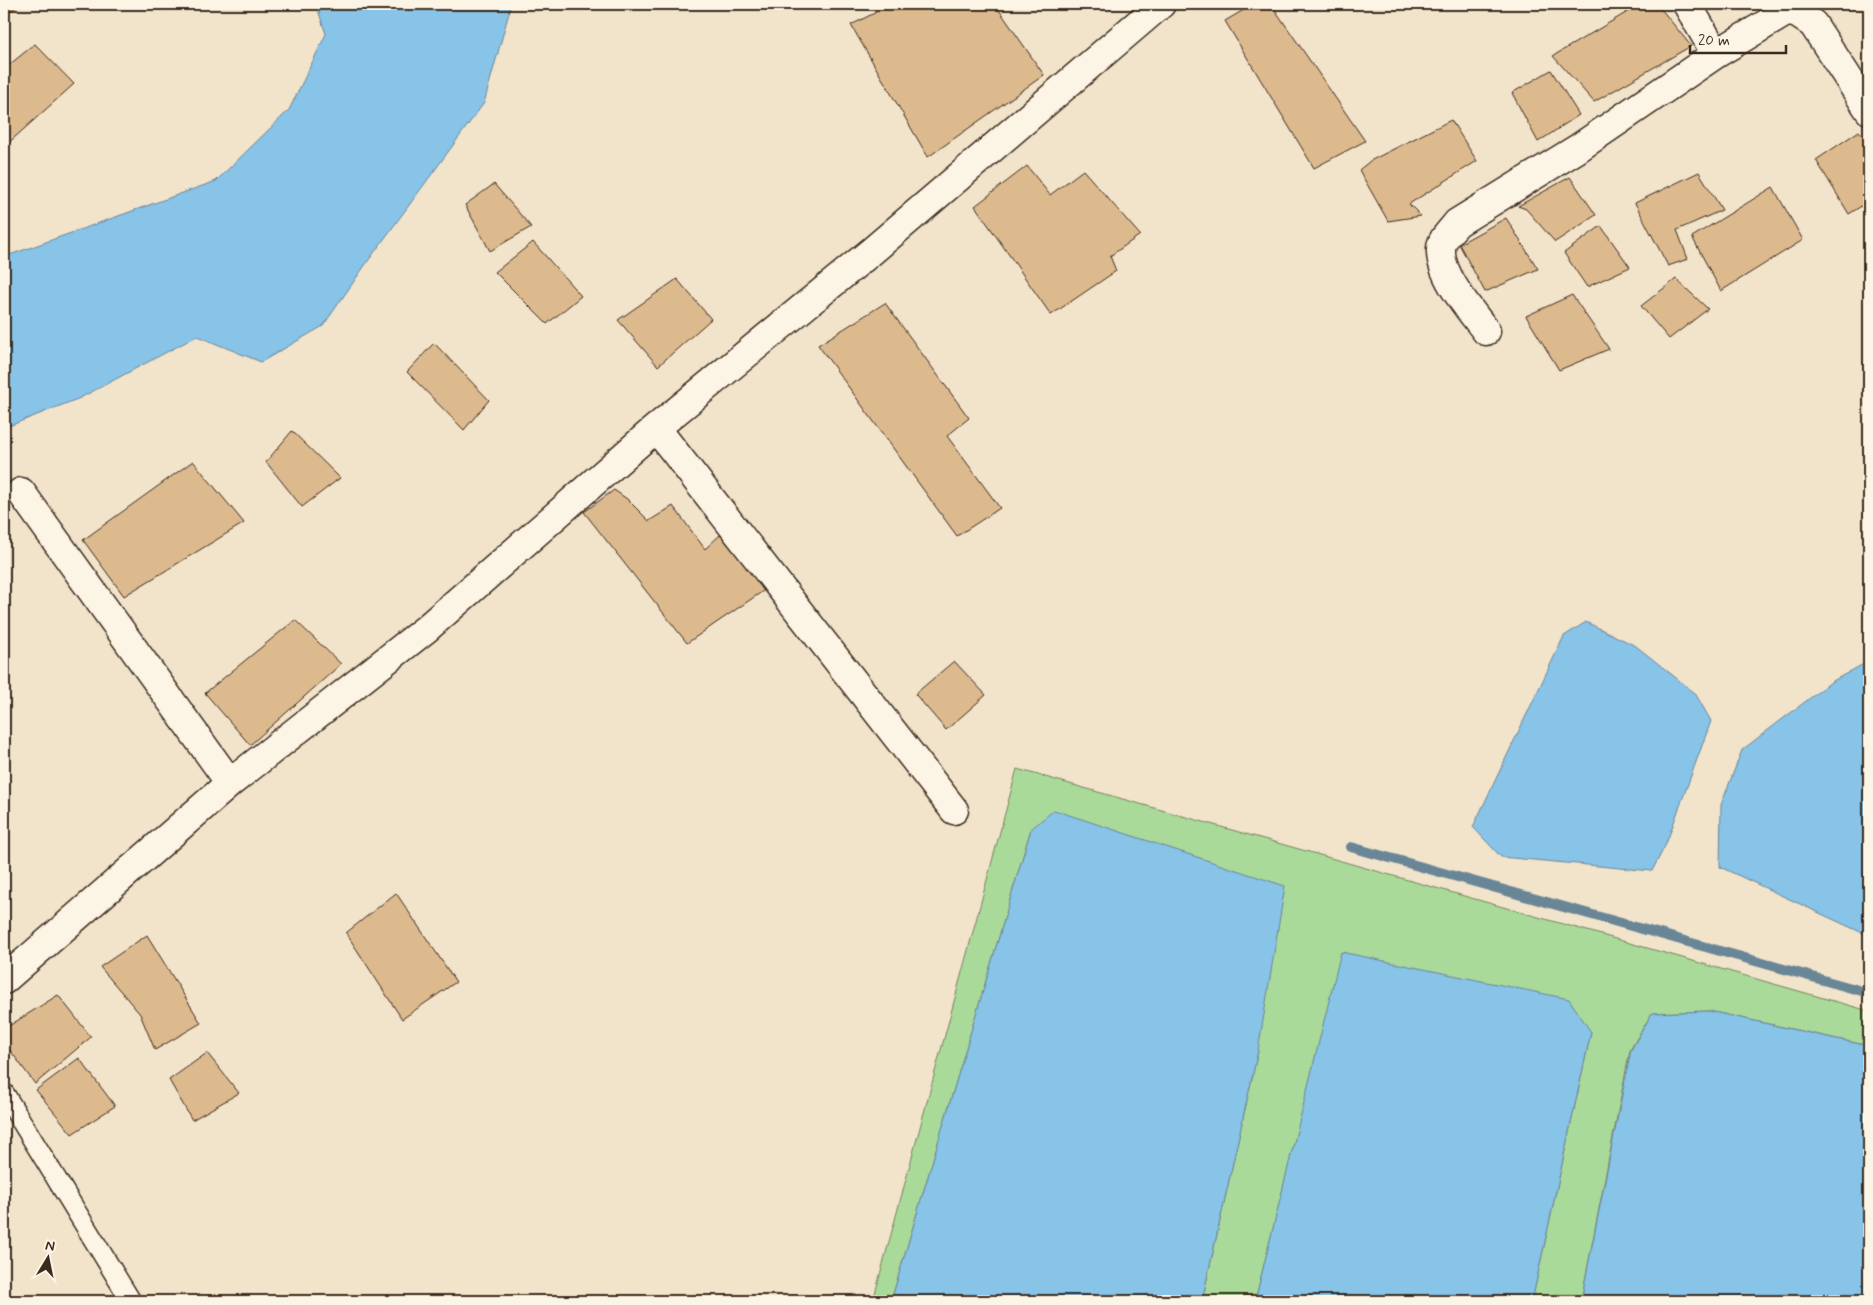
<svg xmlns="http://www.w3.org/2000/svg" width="1873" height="1305" font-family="Mynerve,sans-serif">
	<rect width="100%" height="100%" fill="#f2e3cb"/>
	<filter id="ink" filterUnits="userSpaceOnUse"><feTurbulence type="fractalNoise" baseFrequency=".02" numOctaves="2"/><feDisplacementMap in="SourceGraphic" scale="10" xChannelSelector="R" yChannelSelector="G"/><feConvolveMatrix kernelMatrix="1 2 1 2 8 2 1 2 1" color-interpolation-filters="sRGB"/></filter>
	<g filter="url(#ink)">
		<path fill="#aada9a" stroke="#72825c" d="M1017 769 1869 1011V1046L1709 1011 1652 1013 1630 1050 1581 1301H1532L1591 1032 1342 952 1255 1301H1202L1258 1051 1031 829 891 1301H873Z"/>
		<path fill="#88c3e8" stroke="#698697" d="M316 4H508L510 9 484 103 368 261 323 326 261 362 197 336 80 398 4 428V257L216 181 289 110 326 34Z
			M1586 622 1636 646 1695 693 1711 721 1666 844 1652 871 1501 857 1473 827 1564 636Z
			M1869 661V936L1720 867 1721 805 1742 750 1831 682Z
			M1054 810 1285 886 1258 1051 1202 1301H891L1031 829Z
			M1341 952 1569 999 1591 1032 1532 1301H1255Z
			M1709 1011 1869 1046V1301H1581L1631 1050 1652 1013Z"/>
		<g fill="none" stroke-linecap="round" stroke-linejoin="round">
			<path stroke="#698697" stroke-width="10" d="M1351 847 1869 993"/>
		</g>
		<path fill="#dcba8e" stroke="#3b2a1e" d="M4 4H20L4 16Z
			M892 4H995L1044 75 928 157 851 25Z
			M1254 4H1271L1365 141 1314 168 1225 21Z
			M1641 4H1657L1691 46 1594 102 1553 56Z
			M35 44 74 84 4 147V69Z
			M1551 70 1579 115 1538 142 1512 93Z
			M1451 120 1477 161 1409 204 1421 216 1388 221 1359 170 1370 161Z
			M1859 131 1869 142V201L1849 214 1816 160Z
			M1027 166 1050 195 1083 170 1140 235 1110 256 1116 271 1051 315 975 206Z
			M1699 172 1722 210 1677 230 1688 259 1668 266 1635 203Z
			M1570 177 1596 215 1555 242 1526 209 1518 206Z
			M494 184 531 227 490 251 465 205Z
			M1773 187 1803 240 1721 291 1692 237Z
			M1506 218 1538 269 1485 292 1459 244Z
			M1601 226 1630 267 1587 287 1564 253Z
			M533 242 581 296 547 324 495 272Z
			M677 279 711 319 658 366 618 320Z
			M1676 279 1708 309 1669 339 1641 306Z
			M1572 295 1609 349 1559 370 1526 316Z
			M885 303 969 418 947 436 1000 508 957 536 818 345Z
			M434 343 489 400 464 430 407 372Z
			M292 431 340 478 302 507 266 462Z
			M193 461 244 523 124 596 83 540Z
			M614 490 627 499 649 521 673 506 705 549 720 535 766 589 687 643 584 512Z
			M295 620 341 664 250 745 205 693Z
			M954 661 986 695 946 730 915 694Z
			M396 893 456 982 402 1019 346 933Z
			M147 935 201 1023 155 1050 140 1014 100 967Z
			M58 995 91 1037 35 1084 4 1042V1029Z
			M207 1053 239 1093 192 1120 169 1080Z
			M79 1058 115 1106 72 1134 36 1090Z"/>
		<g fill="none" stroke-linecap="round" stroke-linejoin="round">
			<defs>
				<path id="service" d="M4 1093 131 1301"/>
				<path id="minor" d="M1687 4 1716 54
					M1486 331C1471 311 1439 275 1441 249 1441 239 1451 231 1457 223L1577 149 1716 54 1786 12 1796 13 1813 24 1869 110
					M656 428 954 810
					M21 492 230 783
					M4 980 230 783 426 629 656 428 872 251 1161 4"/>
			</defs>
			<use href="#service" stroke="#3b2a1e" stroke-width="22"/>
			<use href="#minor" stroke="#3b2a1e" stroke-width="31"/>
			<use href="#service" stroke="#fcf5e5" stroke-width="19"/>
			<use href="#minor" stroke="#fcf5e5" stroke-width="28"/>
		</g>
	</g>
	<rect width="1873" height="1305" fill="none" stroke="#fcf5e5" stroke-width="20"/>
	<rect x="10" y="10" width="1853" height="1285" fill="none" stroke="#3b2a1e" stroke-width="2" filter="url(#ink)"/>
	<g transform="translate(48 1258) rotate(10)" stroke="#fcf5e5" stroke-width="4" paint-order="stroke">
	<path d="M0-4L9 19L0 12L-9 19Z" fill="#3b2a1e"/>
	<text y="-8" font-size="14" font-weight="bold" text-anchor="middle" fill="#3b2a1e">N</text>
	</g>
	<path d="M1690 45v8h96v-8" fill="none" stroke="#3b2a1e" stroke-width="2.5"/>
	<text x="1698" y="45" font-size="15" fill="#3b2a1e" stroke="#fcf5e5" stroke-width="4" paint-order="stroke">20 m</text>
</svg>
